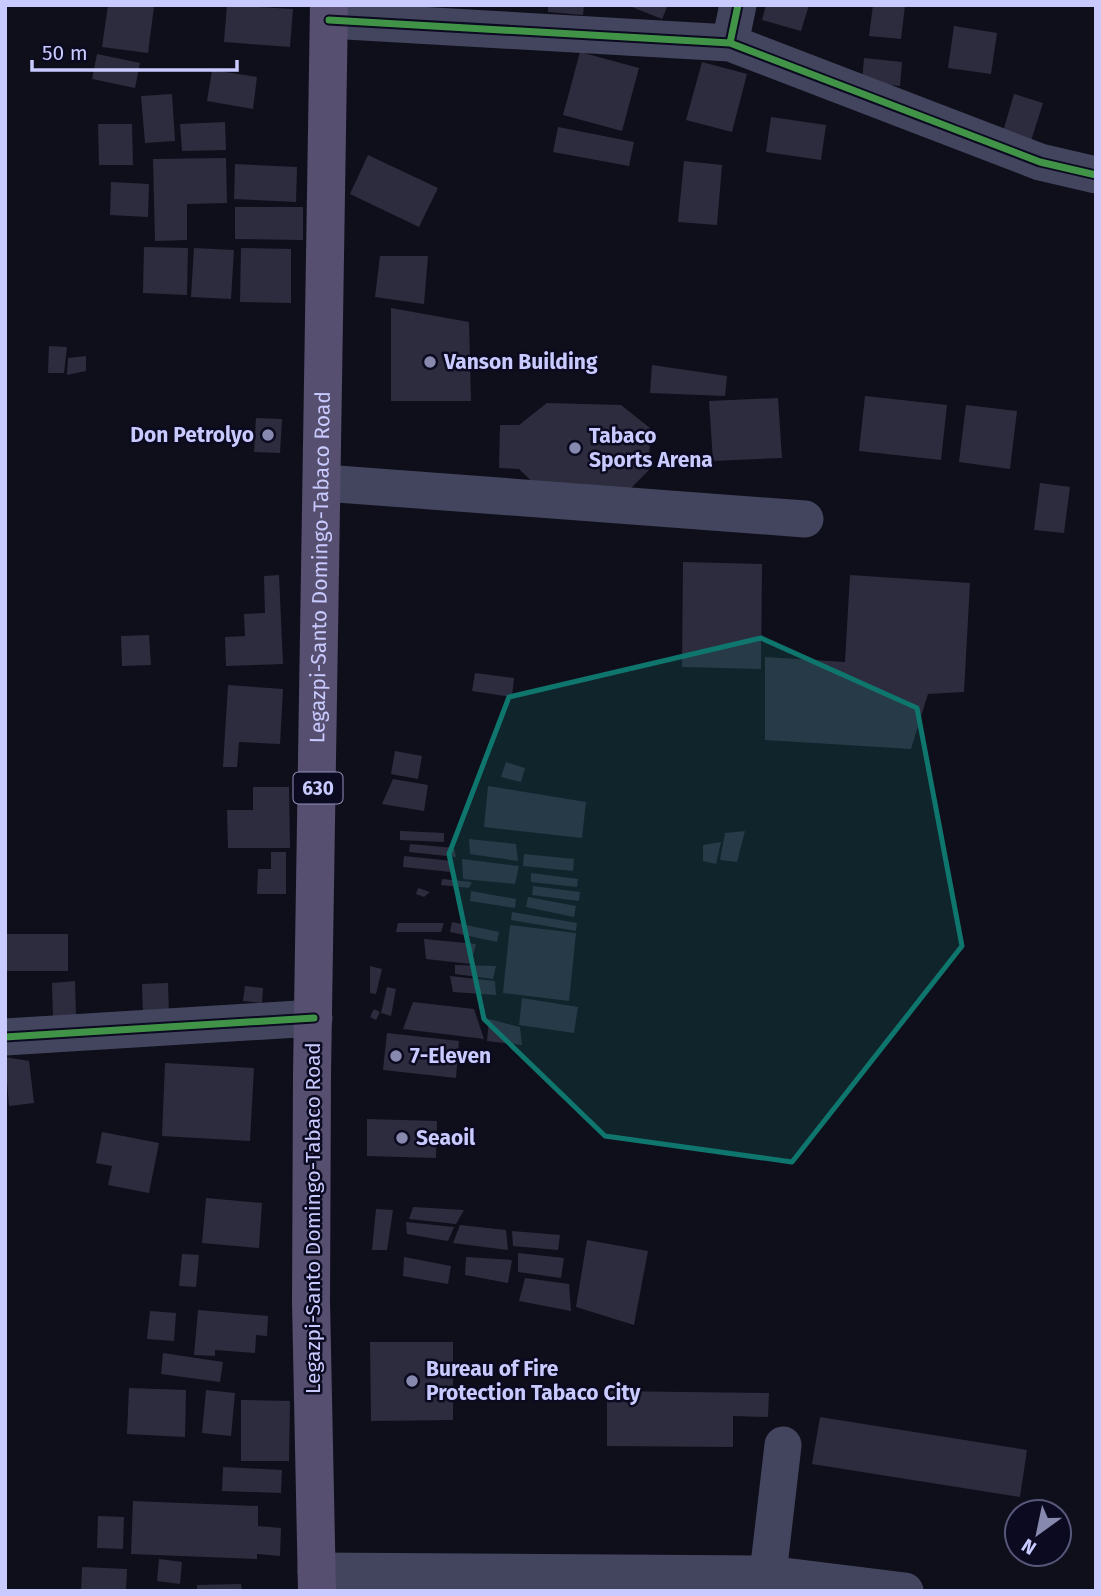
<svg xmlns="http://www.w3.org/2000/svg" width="1101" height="1596" font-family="'Fira Sans',sans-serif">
	<rect width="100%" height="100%" fill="#0f0f1b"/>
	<path fill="#2c2c3e" d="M108 5 154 7 148 53 102 47Z
		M227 5 293 9 290 47 224 42Z
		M548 5H584L583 15 548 12Z
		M627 5H668L662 19Z
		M766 5H809L801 31 762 20Z
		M873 5H905L901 39 869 36Z
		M954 26 997 33 991 74 948 68Z
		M580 52 639 68 622 131 563 115Z
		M97 54 140 63 135 88 92 79Z
		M864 58 902 62 900 86 862 82Z
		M702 62 747 74 732 132 686 120Z
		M212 70 257 77 253 109 207 101Z
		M172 94 175 141 145 143 141 96Z
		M1014 94 1043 103 1030 144 1002 135Z
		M771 117 826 125 821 160 766 152Z
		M225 122 226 150 182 151 180 124Z
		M98 124H132L133 165H99Z
		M558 127 634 142 629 166 553 152Z
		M368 155 438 188 419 227 350 194Z
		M226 158 227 203 187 204V240L155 241 153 159Z
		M684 161 722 165 717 225 678 222Z
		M235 164 297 167 296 202 234 199Z
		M111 182 149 184 148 217 110 215Z
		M235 207H303V240L235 239Z
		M144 247 188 248 187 295 143 293Z
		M194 248 234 250 231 299 191 297Z
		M241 248 291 249V303L240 302Z
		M380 256H428L424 304 375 297Z
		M391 308 469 322 471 401H391Z
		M49 346 67 347 64 373H48Z
		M86 356V371L67 375 68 358Z
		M652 365 727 376 725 396 650 393Z
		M865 396 947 405 941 460 859 451Z
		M778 398 782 458 713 461 709 401Z
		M547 403 621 405 650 428 649 470 620 499 547 496 519 469 499 468 500 425H519Z
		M966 405 1017 411 1010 469 959 462Z
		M256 418 282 419 280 453 254 452Z
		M1040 483 1070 487 1064 533 1034 530Z
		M683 562 762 564 761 669 682 667Z
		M279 575 283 664 226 666 225 637 245 636 244 614 265 613 264 576Z
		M850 575 970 583 964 692 928 694 911 749 765 740V657L845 662Z
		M149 635 151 665 122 666 121 636Z
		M475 673 514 678 512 697 472 691Z
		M228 685 283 689 280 744 239 742 237 767H223Z
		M395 751 422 756 418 779 391 774Z
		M506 762 525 768 521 782 501 777Z
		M393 779 428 785 424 811 382 804Z
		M488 786 586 802 582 838 484 827Z
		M253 787H289L290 848H228L227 810H253Z
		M400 831 444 833V842L400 840Z
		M745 831 737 862 720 860 725 833Z
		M469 839 516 844 518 861 470 854Z
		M721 842 716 864 703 861V845Z
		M410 844 454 848 456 857 409 852Z
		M271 852H286V894H257L258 869H271Z
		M524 854 574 859 573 871 523 866Z
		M404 856 452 861 451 872 403 867Z
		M462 859 519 866 515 884 463 879Z
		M531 873 578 879 577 887 531 882Z
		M442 879 472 882 469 888 441 885Z
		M533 886 580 892 579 901 532 895Z
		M418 888 430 892 424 897 416 894Z
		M471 891 516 899 515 908 470 901Z
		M528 897 576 906 574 917 526 907Z
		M512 912 577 923 576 931 511 920Z
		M452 922 499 932 497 942 450 932Z
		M398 923H444L441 932H396Z
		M510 925 576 933 569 1001 503 993Z
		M5 934H68V971H5Z
		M424 939 476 944 471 964 426 959Z
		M455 965 496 966 493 979 455 974Z
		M370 966 382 969 376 994 370 993Z
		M450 976 495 981 496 995 453 992Z
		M75 981 76 1016 53 1019 52 983Z
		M168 983 169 1015H143L142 984Z
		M245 986 263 988 262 1003 243 1001Z
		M387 987 396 989 391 1016 381 1013Z
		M522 998 578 1007 574 1033 519 1025Z
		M413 1002 474 1009 484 1039 403 1029Z
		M374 1009 380 1012 376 1020 370 1017Z
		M489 1019 520 1027 522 1045 487 1041Z
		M387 1033 459 1041 456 1078 383 1070Z
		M5 1057 29 1061 34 1103 9 1106Z
		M165 1063 254 1068 250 1141 162 1136Z
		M367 1119 437 1121 436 1158 367 1156Z
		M102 1132 159 1143 149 1193 108 1185 112 1166 96 1163Z
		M206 1198 262 1203 259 1248 202 1243Z
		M413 1207 464 1210 456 1224 409 1219Z
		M376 1209 393 1210 387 1250H372Z
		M406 1222 454 1227 448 1241 407 1234Z
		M460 1225 506 1230 508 1250 453 1243Z
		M512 1231 560 1235 558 1250 513 1246Z
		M587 1240 648 1251 634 1325 576 1307Z
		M518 1253 564 1258 561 1278 518 1272Z
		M182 1254 199 1255 196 1287 179 1286Z
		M404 1257 451 1266 448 1284 403 1276Z
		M466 1257 512 1260 508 1283 465 1275Z
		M525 1278 569 1284 571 1311 519 1301Z
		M198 1310 268 1316 267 1336 256 1335 255 1353 215 1350V1356L194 1355Z
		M150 1311 176 1313 174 1341 147 1339Z
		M370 1342H453V1420L371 1421Z
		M163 1353 223 1362 220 1382 161 1374Z
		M129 1388 186 1390 185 1437 127 1434Z
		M206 1390 235 1393 231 1436 202 1433Z
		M607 1391 769 1393 768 1417 733 1416V1447L607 1446Z
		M241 1400 290 1401 289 1461H241Z
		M820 1417 1027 1450 1020 1497 812 1464Z
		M223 1467 282 1470 281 1493 222 1491Z
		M133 1501 258 1506V1526L281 1528 280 1556 257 1554V1559L131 1554Z
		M98 1516 124 1517 123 1549 97 1548Z
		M159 1559 182 1562 180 1584 157 1581Z
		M82 1567 127 1569 126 1591H81Z
		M241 1584 242 1591H197V1585Z"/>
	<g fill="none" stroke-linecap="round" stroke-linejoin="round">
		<path stroke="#42455d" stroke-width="37" d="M738 5 730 43 1040 162 1096 175
			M329 20 730 43
			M324 483 805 519
			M5 1037 314 1018
			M316 1571 768 1574 905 1591
			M768 1574 783 1445"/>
		<path stroke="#564f6f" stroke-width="38" id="s1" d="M317 1591 311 1302 312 1074 329 5"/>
		<defs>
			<path id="cycleway" d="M738 5 730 43 1040 162 1096 175
				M329 20 730 43
				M5 1037 314 1018"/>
		</defs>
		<use href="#cycleway" stroke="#0b0a20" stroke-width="11"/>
		<use href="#cycleway" stroke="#419447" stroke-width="7"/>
	</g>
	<path fill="#0f766e" fill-opacity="0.2" stroke="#0f766e" stroke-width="5" stroke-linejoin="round" d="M761 638 917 708 962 946 792 1162 605 1136 484 1019 449 854 509 697Z"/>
	<g fill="#8889af" stroke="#0b0a20" stroke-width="2.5">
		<circle cx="430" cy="362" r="7"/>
		<circle cx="268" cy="435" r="7"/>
		<circle cx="575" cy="448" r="7"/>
		<circle cx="396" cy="1056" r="7"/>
		<circle cx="402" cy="1138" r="7"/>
		<circle cx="412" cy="1381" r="7"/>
	</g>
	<g text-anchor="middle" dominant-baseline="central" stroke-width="5" stroke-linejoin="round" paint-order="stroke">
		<rect fill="#0b0a20" stroke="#9090bc" stroke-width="2" x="293.5" y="772.5" width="49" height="31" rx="5"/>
		<g font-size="19" font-weight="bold" fill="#c9caff">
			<text x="318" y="788">630</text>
		</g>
		<g font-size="21" font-weight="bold" fill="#c9caff" stroke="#0b0a20" text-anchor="start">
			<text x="444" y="362">Vanson Building</text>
			<text x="254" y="435" text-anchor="end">Don Petrolyo</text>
			<text x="589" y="436">Tabaco<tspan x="589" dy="24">Sports Arena</tspan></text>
			<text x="410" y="1056">7-Eleven</text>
			<text x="416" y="1138">Seaoil</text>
			<text x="426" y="1369">Bureau of Fire<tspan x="426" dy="24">Protection Tabaco City</tspan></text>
		</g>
		<g font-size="21" fill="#c9caff" stroke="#0b0a20">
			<text stroke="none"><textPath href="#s1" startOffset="1024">Legazpi-Santo Domingo-Tabaco Road</textPath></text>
			<text transform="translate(313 1218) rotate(-90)">Legazpi-Santo Domingo-Tabaco Road</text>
		</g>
	</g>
	<rect width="1101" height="1596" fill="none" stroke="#c9caff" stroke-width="14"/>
	<g transform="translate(1038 1533) rotate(213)"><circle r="33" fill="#0b0a20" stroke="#575779" stroke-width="2"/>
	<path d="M0-5L12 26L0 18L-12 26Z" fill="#8889af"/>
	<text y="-10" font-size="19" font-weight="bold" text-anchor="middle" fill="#c9caff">N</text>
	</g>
	<path d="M32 60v10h205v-10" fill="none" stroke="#c9caff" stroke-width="3.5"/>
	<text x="42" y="60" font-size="21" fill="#c9caff" stroke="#0b0a20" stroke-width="5" paint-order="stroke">50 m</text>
</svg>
